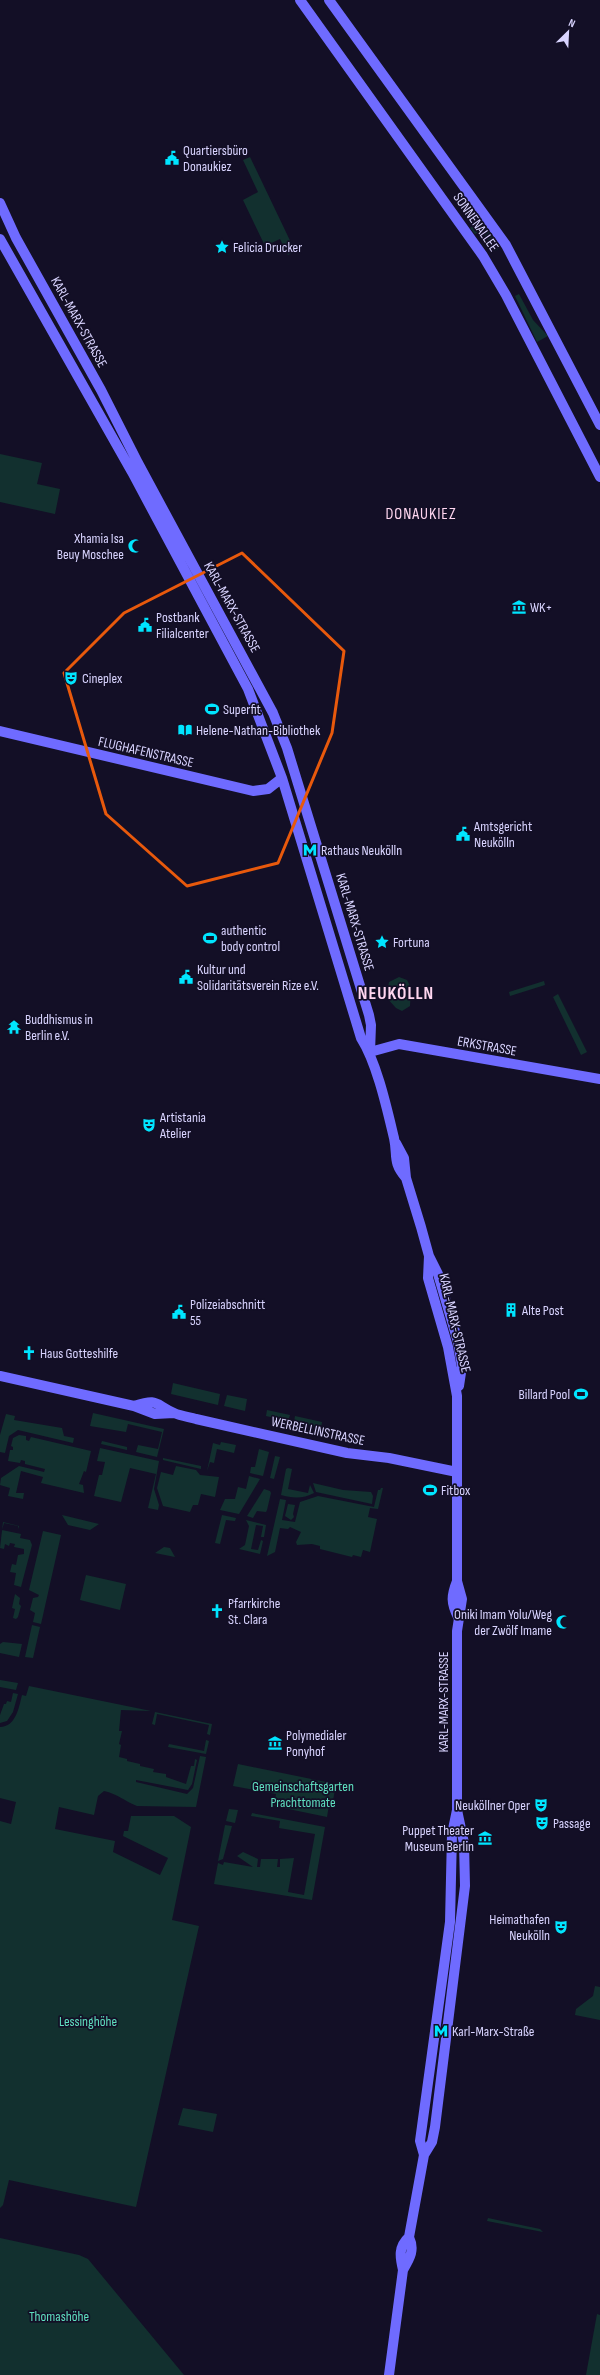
<svg xmlns="http://www.w3.org/2000/svg" width="600" height="2375" font-family="'Sofia Sans Condensed',sans-serif">
	<rect width="100%" height="100%" fill="#130f26"/>
	<path fill="#12302f" d="M250 157 295 251 288 255 280 239 265 246 243 200 258 192 243 160Z
		M481 220 500 248 495 251 481 230 475 234 470 228Z
		M519 294 533 320 548 336 537 342 515 296Z
		M0 454 42 463 37 484 60 489 55 514 0 502Z
		M399 977 407 980 411 988 410 1006 402 1011 396 1008 386 997 389 982Z
		M544 981 545 985 510 996 509 992Z
		M558 994 587 1052 581 1055 553 997Z
		M173 1383 220 1394 218 1405 171 1394Z
		M227 1395 247 1399 245 1411 224 1406Z
		M267 1410 290 1415 288 1421 266 1416Z
		M93 1413 164 1429 157 1457 136 1452 138 1445 158 1449 162 1432 128 1424 126 1432 90 1426Z
		M6 1414 15 1416 14 1420 62 1428 64 1436 74 1438 73 1443 18 1430 9 1436 5 1453 0 1452V1435Z
		M295 1416 322 1422 321 1428 294 1422Z
		M19 1435 26 1436V1440L29 1441 31 1437 91 1451 86 1472 84 1471 79 1484 83 1485 84 1493 41 1483 43 1477 21 1471 16 1493H24L23 1499 8 1496 10 1488 0 1485 1 1478 19 1466 44 1472 45 1469 25 1464V1461L21 1460 20 1463 8 1461 10 1450H13V1447L11 1446 13 1438Z
		M102 1441 127 1447V1450L101 1444Z
		M221 1442 236 1445 234 1453 217 1449 214 1463 210 1462 207 1471 213 1443 220 1445Z
		M100 1448 159 1461 154 1489 159 1505 158 1510 148 1508 156 1474 130 1468 121 1502 94 1496 99 1475H102L105 1462 97 1461Z
		M259 1449 269 1452 263 1476 250 1473 251 1467H255Z
		M275 1456 280 1457 274 1479 270 1478Z
		M163 1458 201 1466V1469L163 1460Z
		M176 1466 196 1470 200 1475 219 1477 215 1497 201 1494 198 1505H193L190 1512 163 1506 157 1488 161 1472 173 1475Z
		M288 1468 292 1469 288 1489 308 1493 310 1485 314 1493C303 1499 292 1498 281 1495L286 1469Z
		M249 1476 260 1479 239 1514 220 1510 225 1499H235L238 1487 246 1489Z
		M313 1483 343 1490 371 1492 373 1496 372 1504 316 1492Z
		M381 1488H383L378 1509 370 1508 368 1517 377 1519 370 1552 363 1550 361 1557 353 1555 352 1557 320 1549V1546L312 1544 297 1545 296 1542 301 1532 290 1527 288 1529 280 1528 275 1552 267 1556 280 1499 286 1500 282 1520 295 1522 300 1502 318 1496 374 1507 378 1490H380Z
		M264 1489 270 1491 271 1493 267 1510 266 1512 257 1511 253 1518 247 1516Z
		M288 1504 295 1505 293 1514 294 1517 291 1520 285 1516Z
		M62 1515 99 1524 90 1530 68 1525Z
		M222 1515 236 1518 235 1521 226 1520 220 1544 215 1543Z
		M246 1520 266 1525 264 1537H261L263 1526 256 1525 251 1549 258 1550 261 1540 263 1541 260 1554 239 1549 245 1545 249 1526Z
		M3 1522 19 1526 18 1529V1526L4 1523 2 1530 21 1534 20 1538 30 1540 32 1545 21 1587 14 1585 16 1573 10 1572 12 1564 16 1565 18 1555 24 1554V1549L14 1547 15 1544 10 1543 9 1546 5 1544 4 1549 0 1548Z
		M43 1531 61 1535 41 1624 33 1622 35 1613 30 1610 33 1598 38 1597 39 1595 29 1590Z
		M164 1547 170 1548 175 1557 155 1553Z
		M86 1575 126 1584 120 1610 80 1600Z
		M15 1594 20 1598 19 1604 21 1606 18 1617 16 1619 13 1618 15 1609 12 1608Z
		M32 1625 40 1627 33 1658 25 1657Z
		M3 1642 22 1644 19 1657 0 1653V1644Z
		M0 1680 18 1683 16 1690 0 1687Z
		M29 1686 151 1711 121 1710 119 1731H122L119 1744 121 1745 119 1757 127 1759V1761L140 1764V1766L154 1769 153 1772 166 1774V1777L186 1784 191 1766H194L195 1759 197 1760 192 1784 188 1790 136 1780V1782L187 1794 193 1788 200 1756 206 1757 196 1807 137 1806C124 1801 118 1794 104 1791L98 1796 94 1815 59 1807 55 1829 115 1841 113 1852 160 1875 168 1858 123 1836 124 1831H128L131 1816H174L191 1827 172 1920 199 1926 136 2207 9 2180 3 2205 0 2208V1821L11 1824 16 1802 0 1798V1727C16 1727 19 1707 22 1695L26 1696Z
		M13 1693 18 1694 13 1712 7 1721 0 1723V1715L4 1704H6L7 1701 11 1702Z
		M155 1712 212 1724 210 1735 207 1734 209 1725 157 1714 155 1725 152 1724Z
		M206 1740 209 1741 206 1754 168 1747 169 1744 204 1751Z
		M238 1764 336 1784 332 1806 329 1805 327 1817 274 1806 276 1794 233 1786Z
		M229 1809 238 1810 235 1823 226 1821Z
		M252 1813 325 1827 312 1900 214 1884 218 1863 223 1865 224 1862 253 1867 237 1856 243 1852 258 1859 257 1867H260L261 1859H278L277 1867H280V1859L294 1858 288 1892 304 1895 315 1834 279 1828 280 1821 251 1816Z
		M225 1825 232 1826 223 1859 218 1861Z
		M595 1986 600 1987V2020L575 2015 576 2009 593 1996Z
		M183 2108 217 2114 213 2132 178 2125Z
		M488 2218 540 2229 543 2232 487 2221Z
		M0 2238 79 2255 88 2259 184 2375H0Z
		M597 2314 600 2315V2375H586Z"/>
	<path fill="#0c2248" d="M392 994a6 6 0 1 1 12 0a6 6 0 1 1-12 0Z"/>
	<g fill="none" stroke-linecap="round" stroke-linejoin="round">
		<path stroke="#6f6bff" stroke-width="10" d="M300 0 483 256 506 295 600 477
			M329 0 506 245 600 425
			M0 203 16 238 101 390 138 463 273 713 287 748 369 1015 371 1025 370 1052
			M0 239 132 472 248 689 282 778 361 1038C377 1063 387 1109 394 1138 398 1156 392 1162 406 1178
			M0 731 253 791 268 789 282 778
			M370 1052 399 1044 600 1079
			M396 1143 404 1158 406 1178 421 1227 429 1256 438 1274 458 1342 462 1366 459 1386
			M0 1376 134 1406 155 1414 174 1413
			M134 1406C159 1398 154 1404 174 1413 181 1416 189 1417 196 1419L347 1453 389 1458 457 1472
			M457 1581C451 1596 451 1603 458 1617
			M424 2155 420 2141 450 1922 452 1834 457 1810
			M403 2270C400 2257 398 2247 409 2237
			M389 2375 403 2270C410 2258 415 2250 409 2237L424 2155 432 2142 435 2127 465 1886 464 1843 457 1810V1631L462 1599 457 1581V1396L448 1347 428 1278 429 1256"/>
	</g>
	<path fill="none" stroke="#e8590c" stroke-width="3" stroke-linejoin="round" d="M242 553 344 651 332 733 278 863 187 886 106 814 64 673 124 613Z"/>
	<defs>
		<symbol id="civic-bare" viewBox="-9 -9 18 18"><path d="M-.6-6.5H3V-4.5H.6V-3L4-1V1h2V6H-6V1h2V-1L-.6-3ZM-1.2 2.5V6h2.4V2.5Z" fill="#00e5ff" stroke="#130f26" stroke-width="2.5" paint-order="stroke"/></symbol>
		<symbol id="sight-bare" viewBox="-9 -9 18 18"><path d="M0-6L1.8-2.2L6-1.7L2.9 1.2L3.7 5.4L0 3.3L-3.7 5.4L-2.9 1.2L-6-1.7L-1.8-2.2Z" fill="#00e5ff" stroke="#130f26" stroke-width="2.5" paint-order="stroke"/></symbol>
		<symbol id="mosque-bare" viewBox="-9 -9 18 18"><path d="M3.5-4.9A6 6 0 1 0 3.5 4.9A5 5 0 1 1 3.5-4.9Z" fill="#00e5ff" stroke="#130f26" stroke-width="2.5" paint-order="stroke"/></symbol>
		<symbol id="museum-bare" viewBox="-9 -9 18 18"><path d="M0-6L6-3V-2H-6V-3ZM-5-1h2V3h-2ZM-1-1h2V3h-2ZM3-1h2V3H3ZM-6 4H6V6H-6Z" fill="#00e5ff" stroke="#130f26" stroke-width="2.5" paint-order="stroke"/></symbol>
		<symbol id="theatre-bare" viewBox="-9 -9 18 18"><path d="M-5-5.5Q0-4 5-5.5V0Q5 5 0 6Q-5 5-5 0ZM-3.3-2.5H-1v1.5H-3.3ZM1-2.5H3.3v1.5H1ZM-2.8 1Q0 5.5 2.8 1Z" fill="#00e5ff" stroke="#130f26" stroke-width="2.5" paint-order="stroke"/></symbol>
		<symbol id="stadium-bare" viewBox="-9 -9 18 18"><path d="M0-5a6.5 5 0 1 0 0 10a6.5 5 0 1 0 0-10ZM-3.5-1.8h7v3.6h-7Z" fill="#00e5ff" stroke="#130f26" stroke-width="2.5" paint-order="stroke"/></symbol>
		<symbol id="library-bare" viewBox="-9 -9 18 18"><path d="M-6-4Q-3-5.5-.7-3.5V5Q-3 3-6 4ZM6-4Q3-5.5 .7-3.5V5Q3 3 6 4Z" fill="#00e5ff" stroke="#130f26" stroke-width="2.5" paint-order="stroke"/></symbol>
		<symbol id="metro-bare" viewBox="-9 -9 18 18"><path d="M-5.5 5V-5H-3L0 0L3-5H5.5V5H3V-.5L0 4L-3-.5V5Z" fill="#00e5ff" stroke="#130f26" stroke-width="2.5" paint-order="stroke"/></symbol>
		<symbol id="temple-bare" viewBox="-9 -9 18 18"><path d="M0-6L5-2H3V0L6.5 2.5H4V6H1.5V3h-3V6H-4V2.5H-6.5L-3 0V-2H-5Z" fill="#00e5ff" stroke="#130f26" stroke-width="2.5" paint-order="stroke"/></symbol>
		<symbol id="building-bare" viewBox="-9 -9 18 18"><path d="M-4-6H4V6H1V3H-1V6H-4ZM-2.5-4.3h1.7v1.8h-1.7ZM.8-4.3h1.7v1.8H.8ZM-2.5-1h1.7V.8h-1.7ZM.8-1h1.7V.8H.8Z" fill="#00e5ff" stroke="#130f26" stroke-width="2.5" paint-order="stroke"/></symbol>
		<symbol id="church-bare" viewBox="-9 -9 18 18"><path d="M-1.2-6h2.4v3.5h3.3v2.4h-3.3V6h-2.4V-.1h-3.3v-2.4h3.3Z" fill="#00e5ff" stroke="#130f26" stroke-width="2.5" paint-order="stroke"/></symbol>
	</defs>
	<g fill-rule="evenodd">
		<use href="#civic-bare" x="162" y="148" width="20" height="20"/>
		<use href="#sight-bare" x="212" y="237" width="20" height="20"/>
		<use href="#mosque-bare" x="125" y="536" width="20" height="20"/>
		<use href="#museum-bare" x="509" y="597" width="20" height="20"/>
		<use href="#civic-bare" x="135" y="615" width="20" height="20"/>
		<use href="#theatre-bare" x="61" y="668" width="20" height="20"/>
		<use href="#stadium-bare" x="202" y="699" width="20" height="20"/>
		<use href="#library-bare" x="175" y="720" width="20" height="20"/>
		<use href="#civic-bare" x="453" y="824" width="20" height="20"/>
		<use href="#metro-bare" x="300" y="840" width="20" height="20"/>
		<use href="#stadium-bare" x="200" y="928" width="20" height="20"/>
		<use href="#sight-bare" x="372" y="932" width="20" height="20"/>
		<use href="#civic-bare" x="176" y="967" width="20" height="20"/>
		<use href="#temple-bare" x="4" y="1017" width="20" height="20"/>
		<use href="#theatre-bare" x="139" y="1115" width="20" height="20"/>
		<use href="#building-bare" x="501" y="1300" width="20" height="20"/>
		<use href="#civic-bare" x="169" y="1302" width="20" height="20"/>
		<use href="#church-bare" x="19" y="1343" width="20" height="20"/>
		<use href="#stadium-bare" x="571" y="1384" width="20" height="20"/>
		<use href="#stadium-bare" x="420" y="1480" width="20" height="20"/>
		<use href="#church-bare" x="207" y="1601" width="20" height="20"/>
		<use href="#mosque-bare" x="553" y="1612" width="20" height="20"/>
		<use href="#museum-bare" x="265" y="1733" width="20" height="20"/>
		<use href="#theatre-bare" x="531" y="1795" width="20" height="20"/>
		<use href="#theatre-bare" x="532" y="1813" width="20" height="20"/>
		<use href="#museum-bare" x="475" y="1828" width="20" height="20"/>
		<use href="#theatre-bare" x="551" y="1917" width="20" height="20"/>
		<use href="#metro-bare" x="431" y="2021" width="20" height="20"/>
	</g>
	<g text-anchor="middle" dominant-baseline="central" stroke-width="3.5" stroke-linejoin="round" paint-order="stroke">
		<g font-size="14" fill="#d9d4ff" stroke="#130f26" text-anchor="start">
			<text x="183" y="150">Quartiersbüro<tspan x="183" dy="16">Donaukiez</tspan></text>
			<text x="233" y="247">Felicia Drucker</text>
			<text x="124" y="538" text-anchor="end">Xhamia Isa<tspan x="124" dy="16">Beuy Moschee</tspan></text>
			<text x="530" y="607">WK+</text>
			<text x="156" y="617">Postbank<tspan x="156" dy="16">Filialcenter</tspan></text>
			<text x="82" y="678">Cineplex</text>
			<text x="223" y="709">Superfit</text>
			<text x="196" y="730">Helene-Nathan-Bibliothek</text>
			<text x="474" y="826">Amtsgericht<tspan x="474" dy="16">Neukölln</tspan></text>
			<text x="321" y="850">Rathaus Neukölln</text>
			<text x="221" y="930">authentic<tspan x="221" dy="16">body control</tspan></text>
			<text x="393" y="942">Fortuna</text>
			<text x="197" y="969">Kultur und<tspan x="197" dy="16">Solidaritätsverein Rize e.V.</tspan></text>
			<text x="25" y="1019">Buddhismus in<tspan x="25" dy="16">Berlin e.V.</tspan></text>
			<text x="160" y="1117">Artistania<tspan x="160" dy="16">Atelier</tspan></text>
			<text x="190" y="1304">Polizeiabschnitt<tspan x="190" dy="16">55</tspan></text>
			<text x="522" y="1310">Alte Post</text>
			<text x="40" y="1353">Haus Gotteshilfe</text>
			<text x="570" y="1394" text-anchor="end">Billard Pool</text>
			<text x="441" y="1490">Fitbox</text>
			<text x="228" y="1603">Pfarrkirche<tspan x="228" dy="16">St. Clara</tspan></text>
			<text x="552" y="1614" text-anchor="end">Oniki Imam Yolu/Weg<tspan x="552" dy="16">der Zwölf Imame</tspan></text>
			<text x="286" y="1735">Polymedialer<tspan x="286" dy="16">Ponyhof</tspan></text>
			<text x="530" y="1805" text-anchor="end">Neuköllner Oper</text>
			<text x="553" y="1823">Passage</text>
			<text x="474" y="1830" text-anchor="end">Puppet Theater<tspan x="474" dy="16">Museum Berlin</tspan></text>
			<text x="550" y="1919" text-anchor="end">Heimathafen<tspan x="550" dy="16">Neukölln</tspan></text>
			<text x="452" y="2031">Karl-Marx-Straße</text>
		</g>
		<g font-size="14" fill="#d9d4ff" stroke="#130f26">
			<text transform="translate(476 222) rotate(55)">SONNENALLEE</text>
			<text transform="translate(79 322) rotate(61)">KARL-MARX-STRASSE</text>
			<text transform="translate(232 607) rotate(61)">KARL-MARX-STRASSE</text>
			<text transform="translate(146 752) rotate(13)">FLUGHAFENSTRASSE</text>
			<text transform="translate(355 922) rotate(73)">KARL-MARX-STRASSE</text>
			<text transform="translate(487 1046) rotate(10)">ERKSTRASSE</text>
			<text transform="translate(455 1323) rotate(77)">KARL-MARX-STRASSE</text>
			<text transform="translate(318 1431) rotate(12)">WERBELLINSTRASSE</text>
			<text transform="translate(443 1702) rotate(-90)">KARL-MARX-STRASSE</text>
		</g>
		<g font-size="14" fill="#5fe0c0" stroke="#130f26">
			<text x="303" y="1786">Gemeinschaftsgarten<tspan x="303" dy="16">Prachttomate</tspan></text>
			<text x="88" y="2021">Lessinghöhe</text>
			<text x="59" y="2316">Thomashöhe</text>
		</g>
		<g font-size="16" letter-spacing="1" fill="#ffd6f0" stroke="#130f26">
			<text x="421" y="514">DONAUKIEZ</text>
		</g>
		<g font-size="18" font-weight="bold" letter-spacing="1" fill="#ffd6f0" stroke="#130f26">
			<text x="396" y="993">NEUKÖLLN</text>
		</g>
	</g>
	<g transform="translate(568 32) rotate(24)" stroke="#130f26" stroke-width="3" paint-order="stroke">
	<path d="M0-3L7 15L0 10L-7 15Z" fill="#d9d4ff"/>
	<text y="-6" font-size="11" font-weight="bold" text-anchor="middle" fill="#d9d4ff">N</text>
	</g>
</svg>
